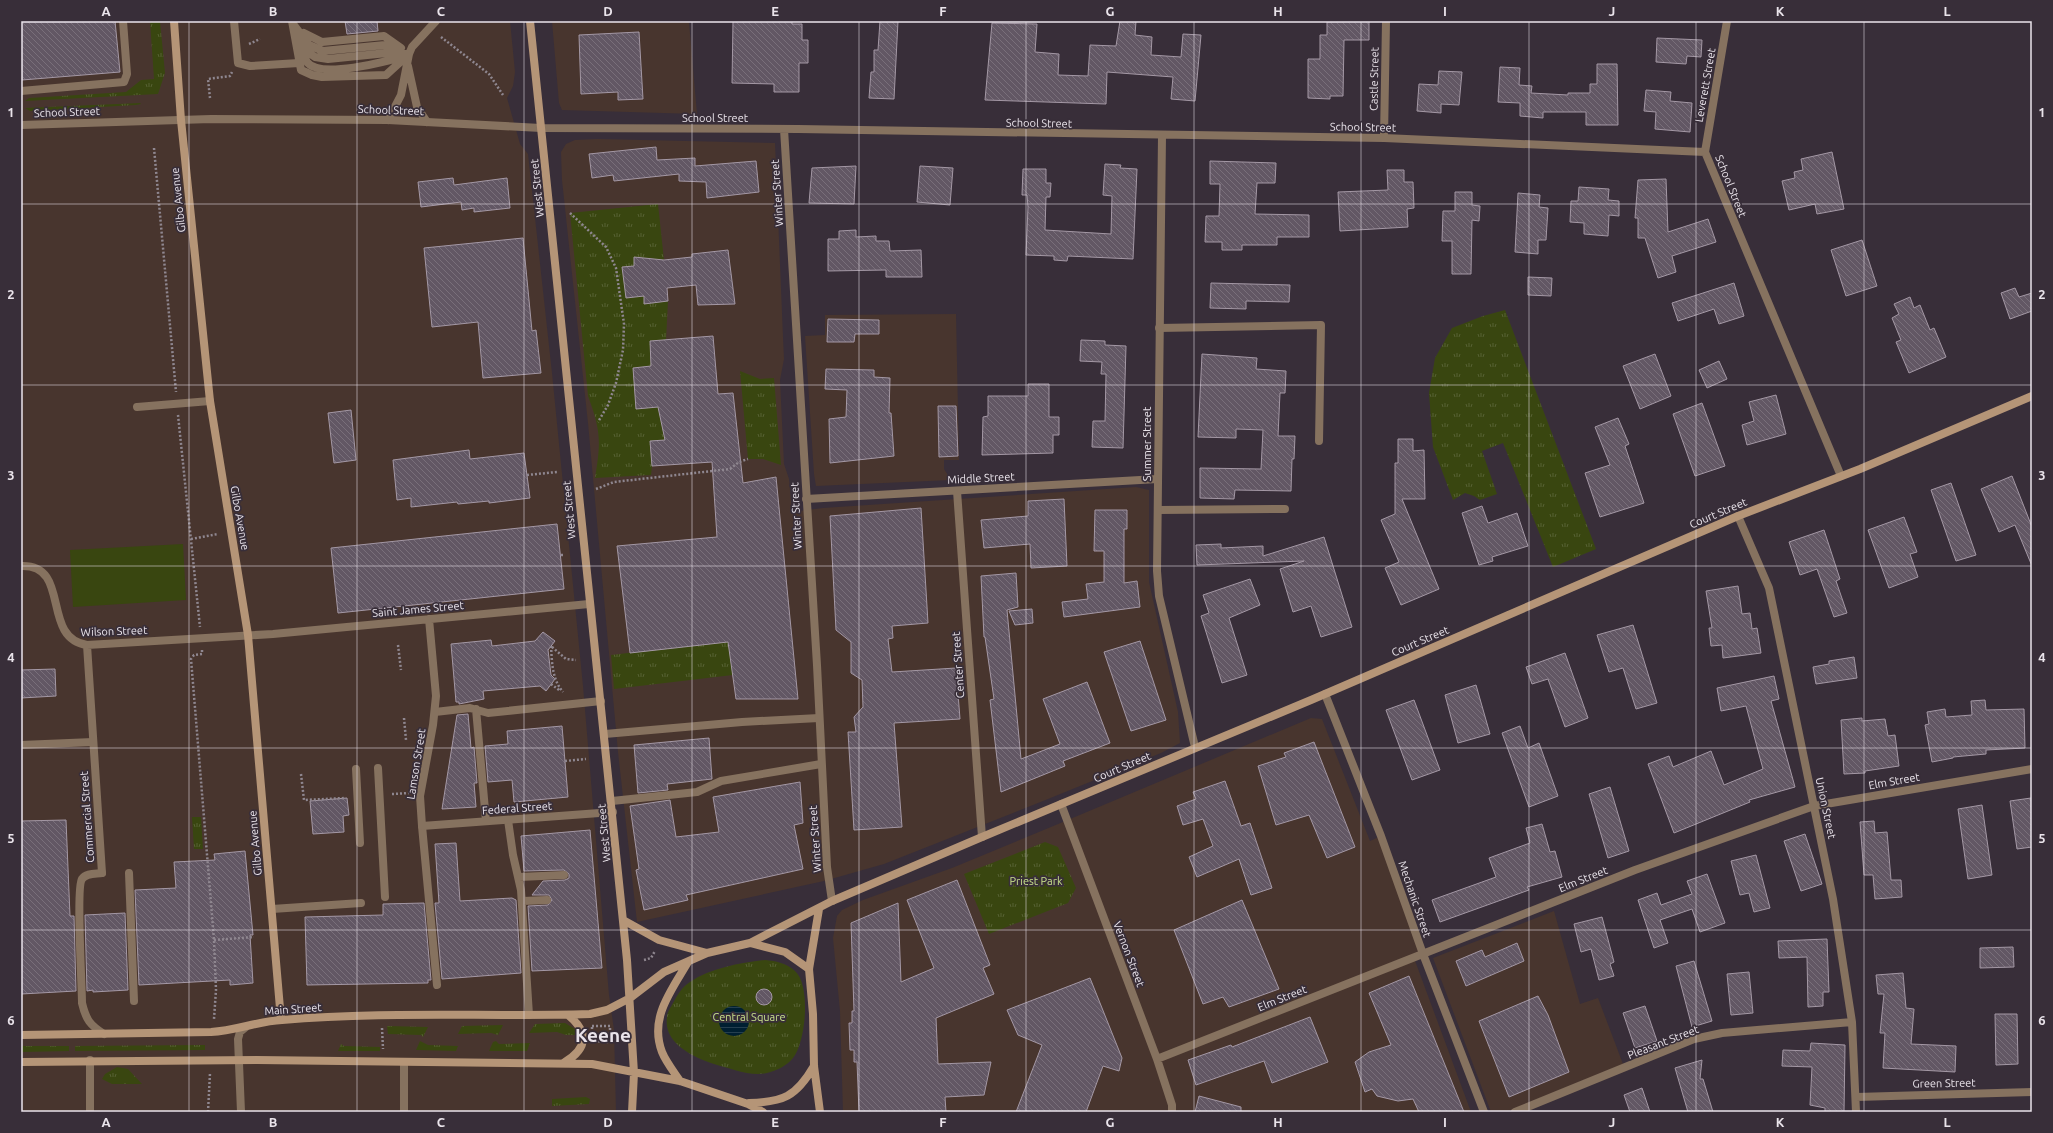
<svg xmlns="http://www.w3.org/2000/svg" width="2053" height="1133" font-family="Ubuntu,sans-serif">
	<defs>
		<pattern id="grass-tufts" width="24" height="20" patternUnits="userSpaceOnUse"><rect width="24" height="20" fill="#394610"/><path d="M3 7l-1-3M5 7V3M7 7l1-3M15 17l-1-3M17 17v-4M19 17l1-3" fill="none" stroke="#566133"/></pattern>
		<pattern id="water-rules" width="6" height="5" patternUnits="userSpaceOnUse"><rect width="6" height="5" fill="#001f31"/><path d="M0 2.5h6" fill="none" stroke="#253f4f"/></pattern>
		<pattern id="building-back-hatch" width="6" height="6" patternUnits="userSpaceOnUse"><rect width="6" height="6" fill="#625764"/><path d="M-1 5l2 2M0 0l6 6M5-1l2 2" fill="none" stroke="#796f7a"/></pattern>
	</defs>
	<rect width="100%" height="100%" fill="#382e39"/>
	<path fill="#48352e" d="M21 21H510L515 72 513 86 507 98 520 144 528 154 552 373 583 686 609 995 614 1030 616 1112H21Z
		M552 21 689 22 697 114 562 110 559 103Z
		M598 139 775 143 783 337 784 359 780 380 784 464 789 479 792 512 823 508 1136 487 1149 490V582L1178 712 1180 743 1161 753 1048 799 884 864 824 881 637 922 618 752 588 423 562 180 561 152 566 144 575 140Z
		M956 314 959 460H944V469L951 480 816 486 814 474 805 336 825 335V315Z
		M1311 718 1322 719 1370 841 1381 836 1423 954 1414 958 1471 1112H843L840 1011 833 938 837 916 842 910 863 900 952 868 1063 822Z
		M1554 911 1580 1004 1598 998 1623 1064 1506 1112H1491L1433 958Z"/>
	<path fill="url(#grass-tufts)" d="M150 21H160L165 73 158 94 25 101 29 98 126 92 141 80 154 79Z
		M140 103 141 104 136 105 30 111 25 108Z
		M658 204 664 260 634 257V266L622 267 644 296V303L668 301 666 340 650 341 651 366 633 368 636 409 658 407 665 440 650 441 652 466 651 475 595 478C601 442 601 431 588 396L570 213Z
		M1505 310 1596 549 1553 567 1503 443 1482 451 1497 494 1480 500 1474 496 1465 493 1453 500 1433 447 1429 393 1435 358 1452 328 1483 316Z
		M740 371 760 379 774 378 781 465 763 459H748Z
		M728 641 733 675 614 689 611 655Z
		M192 817H201L203 849H194Z
		M1045 842 1058 847 1076 888 1068 903 989 934 964 874Z
		M765 960C776 961 786 963 795 971 811 985 806 1042 793 1058 788 1065 776 1071 767 1073 751 1077 729 1068 714 1064 693 1057 663 1043 667 1017 667 1012 671 1007 673 1003 678 994 681 988 690 982 711 968 740 963 765 960Z
		M565 1023 575 1029 576 1035H566L557 1032 529 1033 535 1024Z
		M503 1025 498 1035 491 1033 458 1034 462 1026Z
		M387 1026 428 1027 423 1037 421 1035 388 1034Z
		M420 1041 428 1045 458 1046 456 1051 416 1050Z
		M496 1041 499 1044 530 1043 527 1051H489L493 1042Z
		M341 1044 344 1046 380 1047V1051H338Z
		M205 1045V1050L75 1051V1046Z
		M21 1046H69V1051L21 1052Z
		M117 1067 128 1069 142 1084H112L102 1079 105 1074Z
		M586 1097 590 1099 589 1104 552 1106V1099Z"/>
	<path fill="#394610" d="M183 544 186 600 73 607 70 550Z"/>
	<path fill="url(#water-rules)" d="M719 1021a15 15 0 1 1 30 0a15 15 0 1 1-30 0Z"/>
	<path fill="url(#building-back-hatch)" stroke="#a498a5" d="M21 21H115L120 72 22 80Z
		M345 21H377L378 31 347 34Z
		M733 21H792V24H802V40H808V63H799V92H774V84L732 83Z
		M880 21H898L894 99 869 98 871 72H874V50H878Z
		M1120 21H1136L1135 35 1152 37 1151 55 1181 57 1183 34 1201 35 1195 101 1171 99 1173 77 1107 72 1106 104 985 100 992 23 1037 24 1035 52 1059 54 1058 75 1088 76 1090 45 1116 46Z
		M1369 21V40H1344L1343 96H1330V99L1308 98V59H1320V35H1327V22Z
		M639 32 643 99 618 100V92L581 94 579 35Z
		M1657 38 1702 40 1701 57 1687 56 1686 64 1656 62Z
		M1597 64H1617L1618 125H1586V112H1543V118L1520 116V103L1498 102 1500 67 1520 68 1519 85 1532 86 1531 93 1568 95V93H1590V84H1597Z
		M1439 71 1462 72 1459 105 1441 104V113L1417 111 1419 84 1438 85Z
		M1646 90 1671 92 1670 101 1692 103 1690 132 1655 129 1656 112 1644 111Z
		M656 147 657 160 695 158V166L756 161 759 192 707 198 706 182 679 181V174L614 181 613 175 592 178 589 154Z
		M1832 152 1844 209 1817 214 1815 204 1789 210 1782 181 1795 178 1794 172 1803 170 1801 159Z
		M1210 161 1276 163 1275 183H1257L1255 214 1309 215V237H1277V245H1242V250H1222V242H1205L1206 216H1219L1220 184H1210Z
		M1105 164 1121 165 1120 168 1137 169 1133 259 1068 256 1067 261 1054 260V256L1026 255 1028 207 1027 195H1022L1023 169H1046V183H1051L1050 197H1046L1045 230 1111 234 1112 196 1103 195Z
		M856 166 854 204 809 203 812 168Z
		M920 166 953 168 950 205 917 202Z
		M1387 170H1404V182H1413L1414 208 1407 209 1408 227 1340 231 1338 192 1388 190Z
		M453 178 454 185 507 178 510 208 474 212V208L462 210 461 202 421 207 418 182Z
		M1666 179 1668 232 1708 219 1716 242 1672 256 1676 272 1658 278 1645 238H1638V218H1635L1638 180Z
		M1579 187 1609 189 1608 200 1619 201V216L1609 215 1608 236 1584 234V223L1570 222 1571 201H1578Z
		M1455 192H1472V205L1480 206 1479 221 1472 220 1471 274H1452V241H1442L1443 211H1455Z
		M1518 193 1540 195 1539 207 1548 208 1546 240H1538V254L1515 252Z
		M856 230V237L876 236V241H889L890 251 921 250 922 277H886V270L828 271V239H839V231Z
		M523 238 532 331 536 330 541 373 483 378 478 322 432 327 424 248Z
		M1862 240 1877 286 1846 296 1831 250Z
		M728 250 735 304 698 305 696 285 667 288 668 301 644 304V296L626 298 622 267 634 266V257L664 260 692 257V254Z
		M1528 277 1552 278 1551 296 1528 295Z
		M1211 283 1290 285 1289 302 1246 301V309L1210 308Z
		M1734 283 1744 316 1719 324 1714 309 1678 321 1672 303Z
		M2015 288 2019 297 2032 293V311L2010 319 2001 293Z
		M1910 297 1914 308 1920 305 1930 330 1934 328 1946 357 1909 373 1896 342 1901 340 1892 318 1899 314 1894 304Z
		M828 319 879 320V334H855L854 342H827Z
		M713 336 718 394 733 393 743 483 776 477 798 699H736L728 642 630 653 617 546 717 537 712 462 652 466 650 441 665 440 658 407 636 409 633 368 651 366 650 341Z
		M1081 340 1105 341V345L1126 346 1123 448 1092 447 1093 421H1105L1106 374H1101L1102 362 1080 361Z
		M1202 354 1257 358 1256 369 1286 371 1285 393H1280L1278 436H1295L1294 459H1292L1291 491 1235 490 1234 499 1200 498V468L1261 469 1263 430 1236 429V438L1198 437Z
		M1655 354 1671 396 1640 409 1623 366Z
		M1719 361 1727 379 1707 388 1699 370Z
		M826 369 874 370V377L890 378 889 413H891L894 456 830 463 829 419 846 417 847 390 825 389Z
		M1028 384H1049V417H1059V435H1053V453L982 455 983 417 988 416V396H1028Z
		M1776 395 1786 434 1747 445 1742 425 1754 421 1749 402Z
		M1702 403 1725 466 1695 476 1673 414Z
		M938 406H956L958 456 939 457Z
		M351 410 356 460 334 463 328 413Z
		M1618 418 1629 444 1625 446 1644 503 1600 517 1585 473 1610 465 1595 427Z
		M1398 439H1413V451L1424 450 1425 499H1402L1439 589 1401 605 1385 568 1399 562 1381 520 1395 514V463H1398Z
		M469 450 470 459 524 453 530 498 489 503V501L458 504 457 502 411 507V498L397 500 393 460Z
		M2012 476 2032 527V566L2015 525 1999 532 1981 489Z
		M1951 483 1976 555 1956 561 1931 490Z
		M1064 499 1067 566 1031 568 1030 544 984 548 981 520 1028 516V501Z
		M1482 506 1488 523 1517 513 1528 546 1492 557 1493 561 1479 565 1462 513Z
		M921 508 928 623 892 626 893 638 888 639 892 672 956 668 960 719 894 723 902 827 854 830 848 732H856L854 717 863 707 862 680 851 673V642L836 630 830 516Z
		M1095 510H1127V529H1124V583L1137 581 1140 607 1064 617 1062 602 1088 599 1086 584 1104 582V551H1094Z
		M1904 517 1917 552 1910 554 1918 577 1889 588 1868 530Z
		M557 524 564 589 338 613 331 548Z
		M1824 530 1840 579 1836 581 1847 613 1834 617 1817 569 1800 575 1789 542Z
		M1324 537 1352 627 1321 637 1311 606 1293 612 1280 569 1304 561 1197 565 1196 545 1221 544V548L1263 546V556Z
		M1016 573 1018 607 1007 610 1021 759 1060 744 1043 699 1087 682 1110 743 1063 761 1065 766 1001 792 990 700 994 699 985 637H984L981 576Z
		M1250 579 1260 605 1229 618 1247 675 1222 683 1201 616 1209 613 1203 595Z
		M1738 586 1742 614 1750 613 1752 629 1757 628 1761 653 1723 658 1722 645 1711 646 1709 628H1712L1706 591Z
		M1032 609 1033 623 1015 625 1009 611Z
		M1633 625 1657 703 1636 709 1623 668 1609 672 1597 635Z
		M543 632 555 641 548 650 551 675 555 679 546 691 540 686 483 691 484 699 459 704V702H456L451 644 491 640 492 646 535 641Z
		M1140 641 1166 720 1131 731 1104 652Z
		M1565 653 1588 718 1565 727 1548 679 1532 684 1526 667Z
		M1854 657 1857 678 1816 684 1813 667 1829 664V661Z
		M55 669 56 696 21 698V670Z
		M1774 676 1779 699 1771 701 1795 787 1749 800 1750 802 1674 833 1648 764 1669 756 1673 767 1711 751 1724 785 1763 769 1746 706 1721 711 1717 688Z
		M1476 685 1490 734 1458 743 1445 695Z
		M1414 700 1440 770 1412 780 1386 710Z
		M1985 700 1986 710 2024 709 2025 748 1986 750V754L1953 757V758L1932 762 1925 725 1929 724 1927 712 1945 709 1946 717 1972 715 1971 701Z
		M468 714 471 748 474 747 477 783H474L476 807 442 809 457 715Z
		M1862 718V721L1885 719 1888 736 1895 735 1899 766 1865 771V773L1844 774 1841 720Z
		M562 726 568 797 514 802 512 780 488 782 485 746 508 744 507 731Z
		M1520 726 1528 748 1539 743 1558 796 1529 807 1502 733Z
		M709 738 712 779 667 784 668 790 638 793 634 745Z
		M1314 742 1355 847 1327 858 1309 815 1276 825 1258 766 1286 757 1284 753Z
		M1225 781 1241 826 1250 823 1272 888 1251 895 1239 859 1197 877 1189 857 1213 846 1203 819 1183 825 1177 806 1196 799 1193 792Z
		M800 782 803 823 794 825 803 869 686 895 688 900 644 910 636 870 639 869 630 806 670 800 676 837 719 832 713 797Z
		M1610 787 1629 851 1608 858 1589 794Z
		M347 798 349 815 343 816 344 832 313 834 310 801Z
		M2031 798 2032 847 2017 849 2010 801Z
		M1982 805 1992 875 1968 879 1958 809Z
		M66 820 70 916H74L76 991 21 994V821Z
		M1874 821 1875 833 1887 832 1891 880H1901L1902 897 1875 899 1873 875H1864L1860 822Z
		M1542 824 1550 852 1555 851 1562 877 1527 887 1529 890 1440 922 1432 900 1496 877 1489 858 1530 843 1526 828Z
		M590 830 602 968 532 971 528 906 548 905 552 900 549 895H532L543 881 565 880 569 878V874L564 870 524 871 521 836Z
		M1805 834 1822 884 1801 891 1784 841Z
		M456 843 460 901 512 898 516 900 521 973 442 979 435 903H439L435 844Z
		M245 851 253 935H250L253 983 230 985V980L139 985 135 890 176 888 174 862 215 860 214 854Z
		M1756 855 1770 908 1754 912 1749 893 1740 895 1731 861Z
		M1707 874 1725 923 1700 932 1692 909 1660 920 1668 943 1654 948 1638 900 1657 893 1661 905 1692 894 1687 881Z
		M957 880 990 965 983 968 994 994 936 1018 938 1064 991 1062 984 1095 945 1097 946 1112H859L857 1062H854V1050H850L849 1023H852V1011H854L851 923 898 903 901 982 934 968 907 900Z
		M1242 900 1279 989 1229 1007 1223 997 1203 1004 1174 930Z
		M424 903 431 980H428V983L307 985 305 917 383 915V904Z
		M125 913 128 990 93 992V990L87 991 85 915Z
		M1602 917 1614 962 1610 964 1614 976 1599 980 1591 949 1581 952 1574 924Z
		M1827 939 1829 992H1823V1006L1808 1007 1807 957 1779 958 1778 941Z
		M1517 943 1524 961 1466 986 1456 961 1482 950 1485 957Z
		M2013 947 2014 967 1980 968V948Z
		M1694 961 1712 1021 1692 1027 1676 966Z
		M1749 972 1753 1013 1731 1015 1727 974Z
		M1903 973 1906 1008 1914 1009 1911 1044 1956 1046 1955 1072 1883 1068 1885 1033H1880L1884 994H1878L1876 975Z
		M1409 976 1464 1112H1419L1413 1099 1398 1101 1377 1096 1372 1089 1365 1092 1355 1062 1369 1052 1391 1045 1369 993Z
		M1090 978 1122 1058 1119 1071 1103 1066 1086 1112H1016L1042 1045 1018 1035 1007 1010Z
		M756 997a8 8 0 1 1 16 0a8 8 0 1 1-16 0Z
		M1538 996 1548 1015 1569 1072 1509 1097 1479 1021Z
		M1645 1006 1657 1041 1635 1048 1623 1013Z
		M1995 1014H2017L2018 1064 1996 1065Z
		M1310 1017 1328 1062 1272 1083 1264 1061 1196 1085 1188 1060 1231 1045 1232 1047Z
		M1811 1043 1845 1045 1844 1112H1825V1108L1810 1105 1812 1067 1782 1066 1783 1050 1810 1051Z
		M1702 1060 1700 1079H1703L1713 1112H1688L1675 1068Z
		M1642 1088 1650 1112H1630L1624 1095Z
		M1199 1096 1241 1107V1112H1195Z"/>
	<g fill="none" stroke-linecap="round" stroke-linejoin="round">
		<path stroke="#8f8790" stroke-width="2.5" stroke-dasharray="2 2" stroke-linecap="butt" d="M441 37 489 74 503 95
			M249 44 260 39
			M210 98 208 79 230 76 232 72
			M154 148 176 392
			M570 213 606 247 616 268 624 324 623 350 616 383 608 405 598 422
			M178 415 200 627
			M527 475 557 472
			M596 489 614 482 730 469 739 462 748 459
			M191 539 218 534
			M561 555H565
			M398 645 401 670
			M551 646C552 663 552 679 563 692
			M552 647 566 659 576 660
			M202 650V654L194 655 191 659 214 940 216 990 214 1019
			M551 684 559 690
			M404 718 406 740
			M565 761 586 759
			M301 774 304 800 345 798
			M392 794 409 793
			M214 940 254 937
			M644 960 651 958 655 951
			M592 1026H610V1042L592 1041Z
			M382 1028 383 1049
			M208 1112 210 1073"/>
		<path stroke="#86725f" stroke-width="8" d="M234 21 238 63 250 66 299 63
			M292 21 301 70 312 75 322 77 386 75 409 54
			M293 24 309 45 323 51 385 45 400 51
			M304 33 322 42 384 36 401 48
			M298 39C301 46 303 56 307 62 319 79 387 62 403 56
			M304 45 309 53 315 57 328 59 387 53 406 54
			M408 66 417 107 427 122
			M21 91 124 82 127 74 123 21
			M388 120 401 95 409 54 412 47 436 21
			M1159 328 1321 325 1319 441
			M137 407 210 401
			M1158 510 1285 509
			M476 709 486 821
			M435 712 470 708 488 713 601 701
			M605 734 742 722 819 718
			M21 745 93 742
			M378 768 385 897
			M356 769 360 843
			M612 801 697 792 721 781 821 764
			M508 820 513 855 521 890 529 1015
			M422 826 437 985
			M102 873C95 874 86 873 82 879 76 887 82 986 82 1003 86 1020 90 1025 104 1034
			M129 873 134 1001
			M519 877 564 875
			M523 901 547 900
			M272 909 361 903"/>
		<path stroke="#86725f" stroke-width="8" d="M21 125 211 119 388 120 541 128 798 129 1384 138 1705 152
			M784 129 817 665 827 867 832 901
			M1162 136 1157 571 1159 596 1195 747
			M1384 138 1386 21
			M1705 152 1841 476
			M1705 152 1727 21
			M957 491 982 837
			M806 499 1158 479
			M1738 516 1769 588 1833 899 1852 1022 1856 1112
			M21 566C72 564 40 638 87 645L273 634 589 604
			M429 619 436 696 433 725 420 796 422 826 613 812
			M87 645 102 873
			M1325 694 1381 836 1423 954 1484 1112
			M1061 804 1157 1059 1172 1105V1112
			M1157 1059 1635 870 1814 806 2032 769
			M90 1060V1112
			M404 1062V1112
			M1856 1097 2032 1092
			M241 1112 238 1039 240 1032 246 1027
			M1515 1112 1694 1039 1722 1033 1852 1022"/>
		<path stroke="#b59577" stroke-width="8" d="M174 21 181 120 210 401 248 635 281 1020
			M530 21 627 960 634 1073 632 1112
			M819 909 809 969 813 1014 814 1066 820 1112
			M623 920 659 940 707 953
			M750 943 785 952 809 969
			M21 1035 211 1032C235 1031 258 1021 282 1020 385 1011 487 1017 590 1014L607 1010 630 998 664 972 707 953 750 943 832 901 982 837 1311 700 1738 516 1860 469 2032 396
			M21 1062 257 1060 592 1064 680 1081 748 1104 763 1112
			M565 1062C588 1048 589 1032 568 1015
			M680 1081C674 1072 666 1062 662 1052 649 1018 671 991 688 962
			M749 1103C783 1102 796 1097 814 1066"/>
	</g>
	<path fill="none" stroke="#eae4eb" stroke-width="1" stroke-opacity="0.55" d="M189 21V1112M357 21V1112M524 21V1112M692 21V1112M859 21V1112M1026 21V1112M1194 21V1112M1361 21V1112M1529 21V1112M1696 21V1112M1864 21V1112M21 204H2032M21 385H2032M21 566H2032M21 748H2032M21 930H2032"/>
	<g text-anchor="middle" dominant-baseline="central" stroke-width="3.5" stroke-linejoin="round" paint-order="stroke">
		<g font-size="11" fill="#eae4eb" stroke="#382e39">
			<text transform="translate(1374 79) rotate(-89)">Castle Street</text>
			<text transform="translate(1705 85) rotate(-80)">Leverett Street</text>
			<text transform="translate(391 110) rotate(2)">School Street</text>
			<text transform="translate(67 112) rotate(-2)">School Street</text>
			<text x="715" y="118">School Street</text>
			<text transform="translate(1039 123) rotate(1)">School Street</text>
			<text transform="translate(1363 127) rotate(1)">School Street</text>
			<text transform="translate(1731 186) rotate(68)">School Street</text>
			<text transform="translate(537 188) rotate(-96)">West Street</text>
			<text transform="translate(777 193) rotate(-94)">Winter Street</text>
			<text transform="translate(178 200) rotate(-96)">Gilbo Avenue</text>
			<text transform="translate(1147 444) rotate(-90)">Summer Street</text>
			<text transform="translate(981 478) rotate(-3)">Middle Street</text>
			<text transform="translate(569 510) rotate(-95)">West Street</text>
			<text transform="translate(1718 513) rotate(-23)">Court Street</text>
			<text transform="translate(796 516) rotate(-93)">Winter Street</text>
			<text transform="translate(240 518) rotate(80)">Gilbo Avenue</text>
			<text transform="translate(418 609) rotate(-5)">Saint James Street</text>
			<text transform="translate(114 631) rotate(-2)">Wilson Street</text>
			<text transform="translate(1420 641) rotate(-23)">Court Street</text>
			<text transform="translate(958 665) rotate(-94)">Center Street</text>
			<text transform="translate(416 764) rotate(-81)">Lamson Street</text>
			<text transform="translate(1122 767) rotate(-23)">Court Street</text>
			<text transform="translate(1894 781) rotate(-10)">Elm Street</text>
			<text transform="translate(517 808) rotate(-4)">Federal Street</text>
			<text transform="translate(1826 808) rotate(78)">Union Street</text>
			<text transform="translate(87 817) rotate(-94)">Commercial Street</text>
			<text transform="translate(604 833) rotate(-95)">West Street</text>
			<text transform="translate(815 839) rotate(-94)">Winter Street</text>
			<text transform="translate(255 843) rotate(-95)">Gilbo Avenue</text>
			<text transform="translate(1583 879) rotate(-22)">Elm Street</text>
			<text transform="translate(1415 899) rotate(71)">Mechanic Street</text>
			<text transform="translate(1129 954) rotate(69)">Vernon Street</text>
			<text transform="translate(1282 998) rotate(-22)">Elm Street</text>
			<text transform="translate(293 1009) rotate(-4)">Main Street</text>
			<text transform="translate(1663 1042) rotate(-21)">Pleasant Street</text>
			<text transform="translate(1944 1083) rotate(-1)">Green Street</text>
		</g>
		<g font-size="11" fill="#c7e08a" stroke="#382e39">
			<text x="1036" y="881">Priest Park</text>
			<text x="749" y="1017">Central Square</text>
		</g>
		<g font-size="19" font-weight="bold" fill="#eae4eb" stroke="#382e39">
			<text x="603" y="1035">Keene</text>
		</g>
	</g>
	<rect width="2053" height="1133" fill="none" stroke="#382e39" stroke-width="44"/>
	<rect x="22" y="22" width="2009" height="1089" fill="none" stroke="#eae4eb" stroke-width="1.5"/>
	<g font-size="13" text-anchor="middle" font-weight="bold" fill="#eae4eb">
		<text x="106" y="16">A</text>
		<text x="273" y="16">B</text>
		<text x="441" y="16">C</text>
		<text x="608" y="16">D</text>
		<text x="775" y="16">E</text>
		<text x="943" y="16">F</text>
		<text x="1110" y="16">G</text>
		<text x="1278" y="16">H</text>
		<text x="1445" y="16">I</text>
		<text x="1612" y="16">J</text>
		<text x="1780" y="16">K</text>
		<text x="1947" y="16">L</text>
		<text x="11" y="117">1</text>
		<text x="2042" y="117">1</text>
		<text x="11" y="299">2</text>
		<text x="2042" y="299">2</text>
		<text x="11" y="480">3</text>
		<text x="2042" y="480">3</text>
		<text x="11" y="662">4</text>
		<text x="2042" y="662">4</text>
		<text x="11" y="843">5</text>
		<text x="2042" y="843">5</text>
		<text x="11" y="1025">6</text>
		<text x="2042" y="1025">6</text>
		<text x="106" y="1127">A</text>
		<text x="273" y="1127">B</text>
		<text x="441" y="1127">C</text>
		<text x="608" y="1127">D</text>
		<text x="775" y="1127">E</text>
		<text x="943" y="1127">F</text>
		<text x="1110" y="1127">G</text>
		<text x="1278" y="1127">H</text>
		<text x="1445" y="1127">I</text>
		<text x="1612" y="1127">J</text>
		<text x="1780" y="1127">K</text>
		<text x="1947" y="1127">L</text>
	</g>
</svg>
